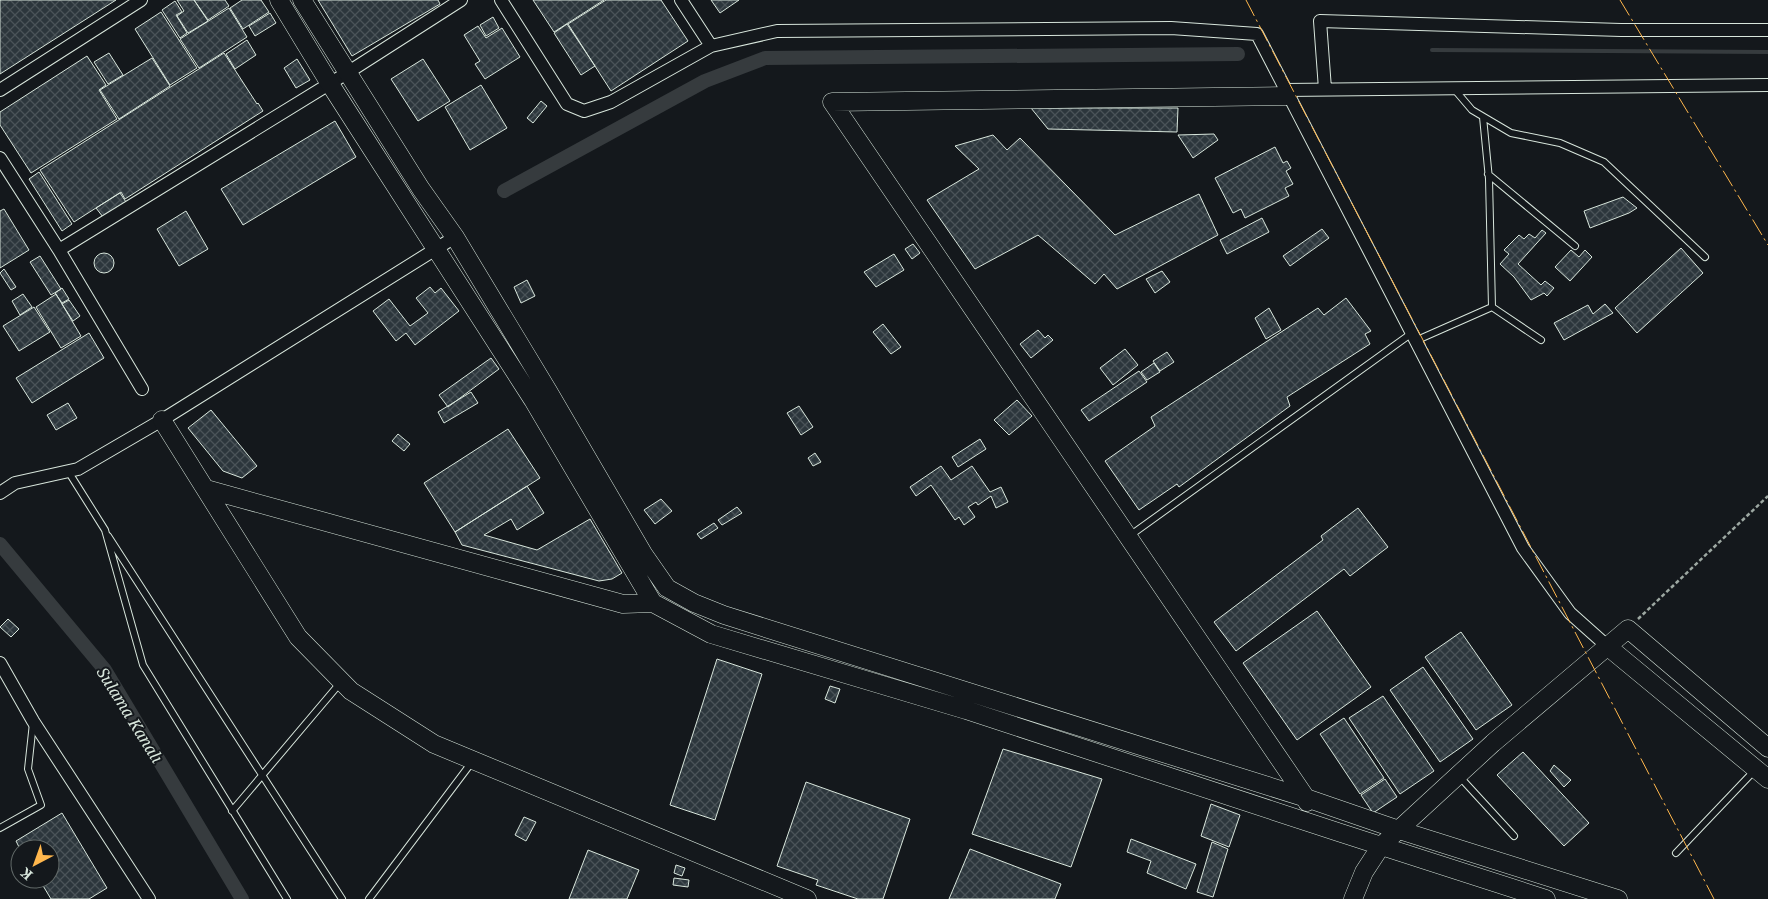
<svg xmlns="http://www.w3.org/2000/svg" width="1768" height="899" font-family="'Noto Serif',serif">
	<defs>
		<pattern id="building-cross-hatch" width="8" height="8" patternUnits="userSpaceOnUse" patternTransform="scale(1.25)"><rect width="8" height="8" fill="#2c363c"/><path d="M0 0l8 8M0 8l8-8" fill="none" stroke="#4a5358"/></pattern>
	</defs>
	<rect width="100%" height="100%" fill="#14181c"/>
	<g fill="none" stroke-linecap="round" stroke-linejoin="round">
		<path stroke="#363b3e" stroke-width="4" d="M1432 50 1768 52"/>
		<path stroke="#363b3e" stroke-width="14" d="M504 191 705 81 765 58 1238 54
			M0 544 105 670 242 899"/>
	</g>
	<path fill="url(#building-cross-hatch)" stroke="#d8e6dc" d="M0 0H116L0 74Z
		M177 0H194L208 21 188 33 177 16 184 11Z
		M194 0H225L229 6 208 20Z
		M242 0H261L269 12 243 29 230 8Z
		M318 0H438L440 4 352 56Z
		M533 0H604L554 32Z
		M606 0H661L688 41 611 91 568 24Z
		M711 0H739L720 13Z
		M175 1 182 12 176 15 187 33 180 38 162 10Z
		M229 8 247 37 199 68 180 39Z
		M161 12 197 68 170 85 135 29Z
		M270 13 276 23 255 36 249 26Z
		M493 17 499 28 486 36 480 25Z
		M567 24 595 66 581 75 554 33Z
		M478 26 486 38 502 28 520 57 485 79 475 64 480 61 464 35Z
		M247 40 256 55 235 69 226 54Z
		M109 53 123 75 108 84 94 62Z
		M224 53 257 104 258 103 263 111 125 199 121 192 74 222 40 170Z
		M87 56 106 85 99 90 117 119 31 173 0 125V112Z
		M152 58 170 86 119 119 100 90Z
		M297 59 310 80 296 88 284 68Z
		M423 59 450 101 418 121 391 79Z
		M481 85 507 128 470 150 445 107Z
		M541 101 547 106 533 123 527 118Z
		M1031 108H1178L1177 132 1048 129Z
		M335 121 356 157 243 225 221 189Z
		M1214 134 1218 140 1193 158 1178 135Z
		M993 135 1007 150 1020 138 1115 235 1199 194 1218 235 1117 289 1104 274 1095 284 1038 235 975 269 927 200 979 169 955 146Z
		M1275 147 1283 163 1287 161 1291 168 1286 171 1293 184 1285 188 1289 196 1245 218 1241 209 1233 213 1215 178Z
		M39 172 72 224 62 231 29 179Z
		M120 193 126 202 103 217 96 208Z
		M1623 197 1637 208 1629 213 1590 228 1584 211Z
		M4 209 29 250 0 268V211Z
		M186 211 208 249 179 266 157 229Z
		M1262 218 1269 232 1227 254 1220 240Z
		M1322 229 1329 238 1290 266 1283 256Z
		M1542 230 1546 233 1518 264 1541 285 1545 281 1554 288 1547 296 1544 293 1531 300 1514 277 1500 264 1509 254 1504 250 1519 235 1524 239 1529 234 1535 238Z
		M913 244 920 253 912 259 905 249Z
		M1681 248 1703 273 1637 333 1615 308Z
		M1571 250 1579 257 1585 250 1592 257 1570 281 1555 267Z
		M94 263a10 10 0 1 1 20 0a10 10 0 1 1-20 0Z
		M894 254 904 270 876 287 864 272Z
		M40 256 61 289 51 295 30 262Z
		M4 269 16 287 11 290 0 273Z
		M1162 271 1170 282 1155 293 1146 279Z
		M527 280 535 296 521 303 514 287Z
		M430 287 435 293 441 288 459 311 415 345 406 333 396 341 373 311 389 299 410 326 428 313 416 298Z
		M62 288 69 299 62 303 55 293Z
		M23 294 32 307 20 315 12 301Z
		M56 294 81 336 61 348 36 307Z
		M1346 298 1371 331 1365 334 1370 344 1287 397 1290 406 1179 487 1177 484 1139 510 1105 461 1155 426 1151 417 1318 308 1324 315Z
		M69 300 80 316 73 321 62 304Z
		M1605 304 1613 313 1564 340 1554 323 1588 305 1593 314Z
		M34 307 50 332 19 351 3 326Z
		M1269 308 1281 330 1266 339 1255 318Z
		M883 324 901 347 891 354 873 332Z
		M1038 330 1045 338 1048 335 1053 340 1031 358 1020 344Z
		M89 333 104 358 32 403 16 378Z
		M1125 349 1138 365 1113 385 1100 368Z
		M1167 352 1174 362 1160 371 1153 361Z
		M491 358 499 369 448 407 439 395Z
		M1154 363 1160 372 1147 380 1141 372Z
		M1139 371 1147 382 1089 421 1081 410Z
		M471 392 478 403 444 423 438 412Z
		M1017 400 1032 416 1009 435 994 420Z
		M68 403 77 418 56 430 47 415Z
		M799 406 813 427 801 435 787 413Z
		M211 410 257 466 242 478 223 471 188 428Z
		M508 429 540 478 455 532 424 483Z
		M398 434 410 444 404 451 392 441Z
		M980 439 986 449 958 467 952 457Z
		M815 453 821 462 813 466 808 458Z
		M941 466 951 480 972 466 990 492 1001 487 1008 502 996 508 991 496 978 505 976 502 968 507 975 517 964 525 959 517 955 520 931 485 916 496 910 487Z
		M527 486 544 513 517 530 511 519 484 535 537 550 590 519 622 573 612 579 599 581 462 545 455 532Z
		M661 499 672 511 655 524 644 510Z
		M737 507 742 513 722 525 718 520Z
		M1358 508 1388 547 1350 576 1344 569 1236 651 1214 622 1323 540 1321 536Z
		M714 523 718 528 701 539 697 534Z
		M1317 611 1371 687 1297 740 1243 663Z
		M8 619 19 629 11 637 0 627Z
		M1461 632 1512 705 1476 730 1425 657Z
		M717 659 762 674 715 820 670 805Z
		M1423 667 1473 739 1440 762 1390 690Z
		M830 686 840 689 835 703 825 699Z
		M1383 696 1434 771 1400 794 1349 718Z
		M1344 718 1384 778 1360 794 1320 734Z
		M1003 749 1102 779 1071 867 972 834Z
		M1523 752 1589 823 1564 846 1497 775Z
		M1554 765 1571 780 1564 787 1550 771Z
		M1385 779 1397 797 1373 813 1361 795Z
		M806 782 910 819 883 899H858L816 885 818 880 777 866Z
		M1211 804 1240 815 1229 847 1201 836Z
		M62 813 107 888 89 899H51L39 879H50V849H20L16 841Z
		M524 817 536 822 526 841 515 835Z
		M1131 839 1196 864 1186 889 1147 873 1151 861 1127 852Z
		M1212 842 1228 849 1213 897 1197 892Z
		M970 849 1061 884 1055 899H949Z
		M588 850 639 870 627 899H569Z
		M676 865 685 868 682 876 674 873Z
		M674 878 689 880 688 887 673 885Z"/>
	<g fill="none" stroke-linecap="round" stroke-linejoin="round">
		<defs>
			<path id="lane" d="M1455 90 1472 110 1511 133 1560 143 1604 162 1705 257
				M1483 117 1489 179 1492 307 1541 340
				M1488 174 1575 246
				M1415 341 1492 307
				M68 471 105 530 143 665 287 899
				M108 536 342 899
				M1128 537 1412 333
				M1459 776 1514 836
				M232 811 341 682
				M0 828 41 805 28 769 33 723
				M1676 853 1755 770
				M369 899 472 762"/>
			<path id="street" d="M501 0 567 104 584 111 611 102 711 46 777 31 1171 28 1257 34 1523 548 1570 613 1607 646
				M681 0 711 46
				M1325 89 1320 21 1621 30H1768
				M0 90 141 0
				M1285 90 1768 85
				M0 158 59 250 142 389
				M59 250 347 73 461 0
				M0 493 15 483 78 469 162 420 455 237
				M0 663 33 721 149 899"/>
			<path id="secondary" d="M279 0 330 84 533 400 653 603 711 634 966 710 1341 833 1546 899
				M302 0 421 189 455 237 548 391 644 555 667 588 694 603 724 615 1306 798 1399 830 1618 899
				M832 102 1306 798 1307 802
				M832 102 1288 96
				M162 420 298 637 351 691 434 744 807 899
				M206 489 623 604 653 603
				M1607 646 1768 779
				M1353 899 1364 872 1381 846 1493 743 1628 629 1768 748"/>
		</defs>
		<use href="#lane" stroke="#d8e6dc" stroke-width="8"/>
		<use href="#street" stroke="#d8e6dc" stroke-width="14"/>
		<use href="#secondary" stroke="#d8e6dc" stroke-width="19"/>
		<path stroke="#9da8a2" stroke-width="2.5" stroke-dasharray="4 2.5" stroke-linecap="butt" d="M1638 619 1768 496"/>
		<use href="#lane" stroke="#14181c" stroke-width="6"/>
		<use href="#street" stroke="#14181c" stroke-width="12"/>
		<use href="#secondary" stroke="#14181c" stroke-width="18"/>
		<path stroke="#ffb74d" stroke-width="1" stroke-dasharray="18 4 2.5 4" stroke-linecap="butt" d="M1246 0 1714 899
			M1620 0 1768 245"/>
	</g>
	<g text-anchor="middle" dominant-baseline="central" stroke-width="4" stroke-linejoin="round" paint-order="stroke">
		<g font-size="16" font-style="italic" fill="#d8e6dc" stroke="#14181c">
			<text transform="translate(130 715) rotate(58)">Sulama Kanalı</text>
		</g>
	</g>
	<g transform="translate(35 864) rotate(221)"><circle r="24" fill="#14181c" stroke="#626a69"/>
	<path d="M0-4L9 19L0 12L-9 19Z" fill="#ffb74d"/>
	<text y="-8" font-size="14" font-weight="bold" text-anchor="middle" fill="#d8e6dc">K</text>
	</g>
</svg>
